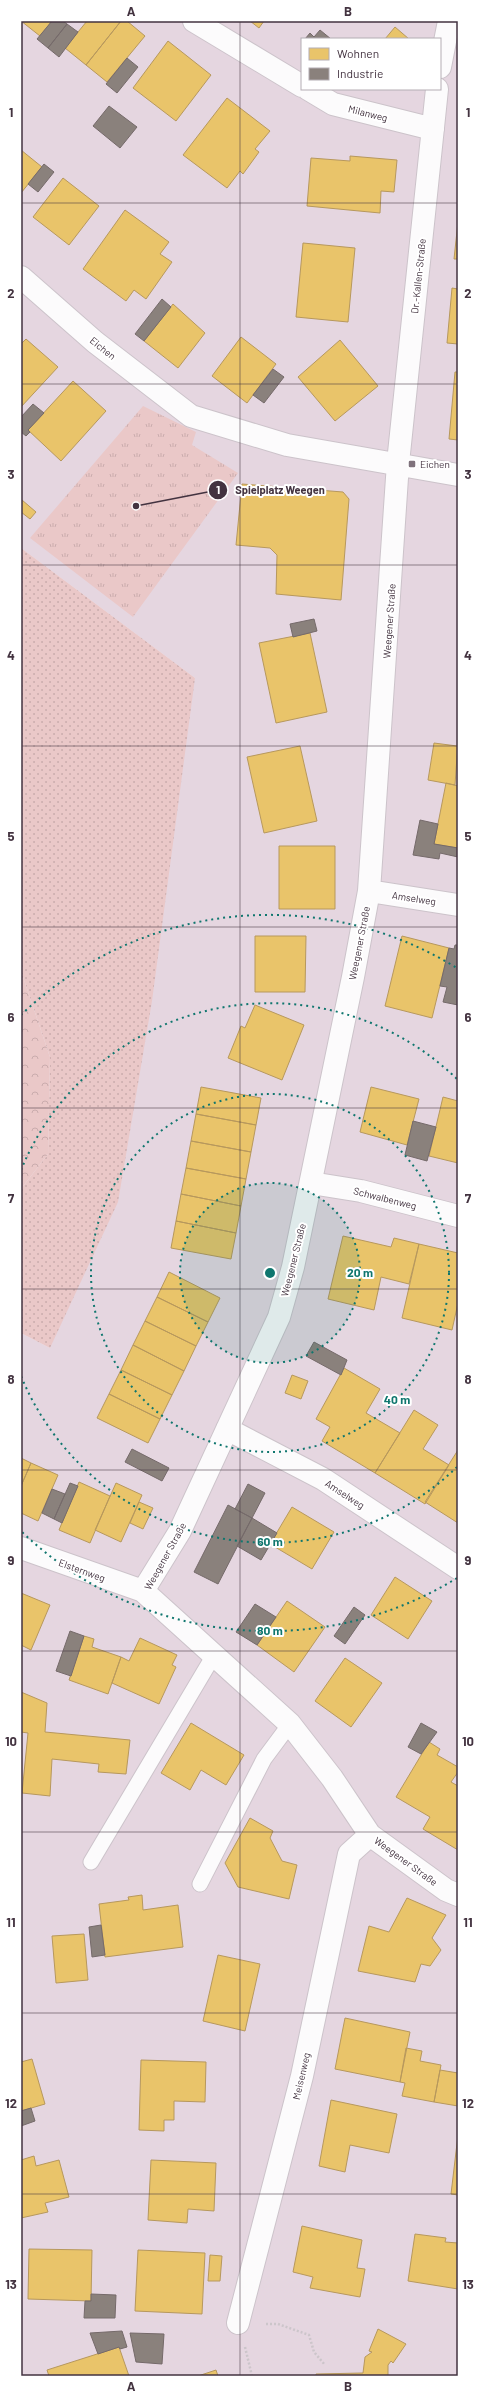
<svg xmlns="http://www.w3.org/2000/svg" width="479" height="2397" font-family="Barlow,sans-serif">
	<defs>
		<pattern id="grass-dots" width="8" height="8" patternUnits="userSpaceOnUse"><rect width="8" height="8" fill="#eac8c8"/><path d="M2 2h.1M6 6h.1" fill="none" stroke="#caacad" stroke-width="1.8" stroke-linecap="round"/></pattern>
		<pattern id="forest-crowns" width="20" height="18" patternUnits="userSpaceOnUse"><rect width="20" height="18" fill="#eac8c8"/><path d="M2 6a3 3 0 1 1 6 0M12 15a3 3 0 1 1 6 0" fill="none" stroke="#caacad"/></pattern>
		<pattern id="park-tufts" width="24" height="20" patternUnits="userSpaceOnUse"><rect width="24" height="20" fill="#eac8c8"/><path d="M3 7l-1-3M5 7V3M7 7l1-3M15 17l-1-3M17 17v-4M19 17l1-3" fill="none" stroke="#caacad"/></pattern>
	</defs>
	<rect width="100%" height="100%" fill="#eee6ec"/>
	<path fill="#e5d6e0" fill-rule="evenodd" d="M21 21H458V2376H21V1333L50 1348 195 678 21 548ZM302 39H440V89H302Z"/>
	<path fill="url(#grass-dots)" d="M21 548 195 678 152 1001 118 1202 50 1348 21 1333V1189L48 1154 50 1057 21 971Z"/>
	<path fill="url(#forest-crowns)" d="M21 971 50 1057 48 1154 21 1189Z"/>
	<path fill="url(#park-tufts)" d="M143 406 196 432 192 445 238 473 133 617 30 538Z"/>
	<path fill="#e9c46a" stroke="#b7985d" d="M21 21H52L40 36Z
		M87 21H121L86 65 65 48Z
		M121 21H127L145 36 107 82 86 65Z
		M250 21H264L259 28Z
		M395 27 409 39H385Z
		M168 41 211 75 176 121 133 88Z
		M227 98 270 131 255 149 259 152 243 174 240 171 227 188 183 155Z
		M21 150 42 167 21 193Z
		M350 156 397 160 394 192 381 191 380 213 307 206 311 158 350 161Z
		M63 178 99 206 69 245 33 217Z
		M125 210 169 242 160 254 172 262 146 299 134 290 126 301 83 269Z
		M458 222V259H454Z
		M303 243 355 248 348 322 296 317Z
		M452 288 458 289V344L447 343Z
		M173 304 205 333 178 368 144 341Z
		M241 337 276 364 247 403 212 376Z
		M26 339 58 367 21 407V344Z
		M340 340 378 386 335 421 298 377Z
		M455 372H458V440L449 439Z
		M73 381 106 411 61 461 28 430Z
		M242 484 343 492 349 499 341 600 276 594 277 555 270 548 236 545Z
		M22 500 36 512 30 519 21 512Z
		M310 633 327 712 276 723 259 643Z
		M458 742 455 785 428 780 434 743 457 746Z
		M300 746 317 821 264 833 247 757Z
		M446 783 458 786V848L434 844Z
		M279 846H335V909H279Z
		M255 936H306L305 992H255Z
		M402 936 449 948 432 1018 385 1006Z
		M255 1005 304 1025 282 1080 228 1058 241 1026 245 1028Z
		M201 1087 261 1098 256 1125 196 1114Z
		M371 1087 419 1099 407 1145 360 1132Z
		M443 1097 458 1101V1163L429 1156Z
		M196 1114 256 1125 251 1152 191 1141Z
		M191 1141 251 1152 246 1179 186 1168Z
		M186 1168 246 1179 241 1206 181 1194Z
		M181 1194 241 1206 236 1233 176 1221Z
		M176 1221 236 1233 231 1259 171 1248Z
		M343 1236 391 1247 394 1238 419 1244 409 1284 381 1277 374 1310 328 1299Z
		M419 1244 458 1253V1303L452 1330 402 1318Z
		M169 1272 220 1298 208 1322 157 1297Z
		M157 1297 208 1322 196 1346 145 1321Z
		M145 1321 196 1346 184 1371 133 1345Z
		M133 1345 184 1371 172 1395 121 1370Z
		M344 1368 380 1389 366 1413 400 1433 375 1473 322 1441 330 1427 316 1419Z
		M121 1370 172 1395 160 1419 109 1394Z
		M292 1375 308 1381 301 1399 285 1393Z
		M109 1394 160 1419 148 1443 97 1418Z
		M414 1410 438 1425 423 1449 449 1465 425 1504 375 1473Z
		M458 1450V1523L425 1502Z
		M21 1458 31 1463 21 1486Z
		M31 1463 58 1475 38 1521 21 1513V1486Z
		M79 1482 110 1496 90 1543 59 1530Z
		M116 1483 142 1495 121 1542 95 1530Z
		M139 1502 153 1508 143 1529 130 1523Z
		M292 1507 334 1532 312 1569 270 1544Z
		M395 1577 432 1601 408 1639 371 1615Z
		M21 1593 50 1605 31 1650 21 1645Z
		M287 1601 325 1627 294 1672 257 1645Z
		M84 1636 94 1639 92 1647 121 1657 108 1694 69 1680Z
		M140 1638 177 1655 172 1665 176 1667 159 1704 112 1683 121 1657 129 1661Z
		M345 1658 382 1683 351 1727 315 1701Z
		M21 1692 47 1703 45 1732 130 1740 126 1774 98 1772 99 1764 52 1759 50 1796 22 1793 28 1733 21 1732Z
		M191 1723 244 1755 226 1785 201 1770 190 1790 161 1773Z
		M429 1742 440 1749 437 1755 458 1767V1772L451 1782 458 1786V1850L423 1829 430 1817 396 1797Z
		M250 1818 273 1831 270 1838 282 1861 297 1865 289 1899 238 1887 225 1863Z
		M142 1895 143 1910 178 1905 183 1947 105 1957 99 1904 129 1900 128 1897Z
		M407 1898 446 1915 432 1938 441 1950 430 1966 421 1964 415 1982 358 1971 369 1926 389 1932Z
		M84 1934 88 1980 56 1983 52 1936Z
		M218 1955 260 1964 245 2031 203 2021Z
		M345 2018 410 2032 400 2082 335 2069Z
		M406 2048 422 2051 420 2061 441 2065 434 2102 402 2096 405 2083 400 2082Z
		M32 2059 45 2104 21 2111V2062Z
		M141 2060 206 2062 205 2102 174 2101V2120H164V2131L139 2130Z
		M440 2070 458 2073V2106L434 2102Z
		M331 2100 397 2114 389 2153 350 2145 345 2172 319 2166Z
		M458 2135V2195L451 2194Z
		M34 2156 36 2166 59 2160 69 2197 45 2203 48 2212 21 2218V2160Z
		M151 2160 216 2163 214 2211 188 2209 187 2223 148 2220Z
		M302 2226 362 2240 357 2268 365 2269 360 2297 310 2288 313 2277 293 2272Z
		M415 2234 446 2238 445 2242 458 2243V2289L408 2281Z
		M29 2249 92 2250 91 2301 28 2299Z
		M138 2250 205 2253 202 2314 135 2311Z
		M210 2255 222 2256 220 2281H208Z
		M378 2329 406 2344 393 2363 391 2361 388 2365V2376H316V2374L363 2373 365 2357 372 2352 369 2351Z
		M119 2347 129 2376H49L47 2370Z
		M216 2370 218 2376H198Z"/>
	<path fill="#8a817c" stroke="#756a6a" d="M52 21H63L67 24 48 48 37 39Z
		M67 24 78 32 59 57 48 48Z
		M320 30 331 39H305L310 33 314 37Z
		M127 58 138 67 117 93 106 84Z
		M109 106 137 127 120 148 93 126Z
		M44 164 54 172 38 192 28 184Z
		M162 299 171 307 144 341 135 334Z
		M273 369 284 377 264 403 253 395Z
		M33 404 44 413 28 430 30 432 26 436 21 432V417Z
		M314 619 317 631 293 637 290 624Z
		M420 820 438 824 434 844 458 848V857L440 853 439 859 413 855Z
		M455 945H458V1005L443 1002 447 987 440 986 449 948 454 949Z
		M413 1121 436 1127 427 1161 405 1155Z
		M314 1342 347 1360 341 1375 306 1356Z
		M132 1449 169 1468 162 1481 125 1462Z
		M70 1483 78 1486 62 1523 54 1519Z
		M248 1484 265 1493 252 1518 235 1509Z
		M52 1489 65 1494 54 1519 42 1513Z
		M228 1505 252 1518 218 1584 194 1572Z
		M252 1518 277 1533 261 1560 237 1546Z
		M255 1604 276 1617 257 1645 236 1632Z
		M354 1607 365 1615 345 1644 334 1636Z
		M70 1631 84 1636 71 1676 56 1671Z
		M421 1723 437 1732 421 1754 408 1747Z
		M101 1925 105 1955 92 1957 89 1927Z
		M31 2108 35 2121 21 2126V2111Z
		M91 2294 116 2295 115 2318H84L85 2301H91Z
		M122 2331 127 2347 120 2349 119 2347 98 2354 90 2333Z
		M130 2333 164 2334 162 2364 136 2362Z"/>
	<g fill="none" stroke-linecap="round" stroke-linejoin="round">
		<defs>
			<path id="service" d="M91 1862 214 1655
				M200 1884 264 1759 290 1724"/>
			<path id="minor" d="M194 21 302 86
				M440 67 449 21
				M308 89 333 104 433 129
				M21 277 95 342 191 416 287 445 458 475
				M369 891 458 905
				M311 1183 361 1191 458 1216
				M227 1429 323 1479 458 1568
				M21 1548 143 1591 290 1724 332 1778 370 1835 446 1890 458 1895
				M143 1591 180 1531 279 1317 293 1267 353 977 369 891 398 463 437 89
				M238 2323 302 2076 349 1854 370 1835"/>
		</defs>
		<use href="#service" stroke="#ccc3ca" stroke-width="17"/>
		<use href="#minor" stroke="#ccc3ca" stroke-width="24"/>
		<path stroke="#ccc5ca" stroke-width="2.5" stroke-dasharray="2 2" stroke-linecap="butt" d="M266 2324H278L309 2335 314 2352 325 2365
			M245 2347 252 2376"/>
		<use href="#service" stroke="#fcfbfc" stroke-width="15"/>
		<use href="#minor" stroke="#fcfbfc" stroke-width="22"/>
	</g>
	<path fill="none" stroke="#433340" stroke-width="1" stroke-opacity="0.55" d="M240 21V2376M21 203H458M21 384H458M21 565H458M21 746H458M21 927H458M21 1108H458M21 1289H458M21 1470H458M21 1651H458M21 1832H458M21 2013H458M21 2194H458"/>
	<circle cx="270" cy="1273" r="90" fill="#0f766e" fill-opacity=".12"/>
	<g fill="none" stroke="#0f766e" stroke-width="2" stroke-dasharray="2 4">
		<circle cx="270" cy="1273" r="90"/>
		<circle cx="270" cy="1273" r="179"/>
		<path d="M457 1467A269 269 0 0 1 21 1376M21 1170A269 269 0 0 1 457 1079"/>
		<path d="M457 1578A358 358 0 0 1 21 1531M21 1015A358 358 0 0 1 457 968"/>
	</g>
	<rect fill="#7f727c" stroke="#fff" stroke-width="1.5" x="408" y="460" width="8" height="8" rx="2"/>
	<g text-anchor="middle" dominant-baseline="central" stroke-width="4" stroke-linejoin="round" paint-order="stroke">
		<g font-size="10" fill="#433340" stroke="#fff">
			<text transform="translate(368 113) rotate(14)">Milanweg</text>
			<text transform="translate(418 276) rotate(-84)">Dr.-Kallen-Straße</text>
			<text transform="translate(103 348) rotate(39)">Eichen</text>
			<text transform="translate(389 621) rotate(-86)">Weegener Straße</text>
			<text transform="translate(414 898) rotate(9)">Amselweg</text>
			<text transform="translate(359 943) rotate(-79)">Weegener Straße</text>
			<text transform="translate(385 1198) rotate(14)">Schwalbenweg</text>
			<text transform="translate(293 1260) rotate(-76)">Weegener Straße</text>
			<text transform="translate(345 1494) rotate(33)">Amselweg</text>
			<text transform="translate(165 1556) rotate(-61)">Weegener Straße</text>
			<text transform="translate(82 1570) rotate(20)">Elsternweg</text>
			<text transform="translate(406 1861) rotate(36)">Weegener Straße</text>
			<text transform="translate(301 2076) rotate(-77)">Meisenweg</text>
		</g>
		<g font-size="10" fill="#433340" stroke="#fff" text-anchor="start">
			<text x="420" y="464">Eichen</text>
		</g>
	</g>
	<circle cx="270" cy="1273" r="6" fill="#0f766e" stroke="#fff" stroke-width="2"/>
	<g font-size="12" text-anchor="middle" font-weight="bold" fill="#0f766e" stroke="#fff" stroke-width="4" stroke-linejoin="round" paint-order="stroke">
		<text x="360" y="1277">20 m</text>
		<text x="397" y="1404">40 m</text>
		<text x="270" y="1546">60 m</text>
		<text x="270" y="1635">80 m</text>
	</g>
	<path fill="none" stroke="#433340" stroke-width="1.5" d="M136 506L218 490"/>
	<g fill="#433340" stroke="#fff" stroke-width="1.5">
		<circle cx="136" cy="506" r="4"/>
		<circle cx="218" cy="490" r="10"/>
	</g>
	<g font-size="12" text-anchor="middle" font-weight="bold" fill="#fff">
		<text x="218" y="494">1</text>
	</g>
	<g font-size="11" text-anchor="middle" font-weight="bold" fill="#433340" stroke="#fff" stroke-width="4" stroke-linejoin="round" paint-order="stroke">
		<text x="280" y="494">Spielplatz Weegen</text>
	</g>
	<rect width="479" height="2397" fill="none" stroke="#ffffff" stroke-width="44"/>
	<rect x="301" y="38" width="140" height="52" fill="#ffffff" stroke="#b4adb3"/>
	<rect x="309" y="48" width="20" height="12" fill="#e9c46a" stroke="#b4adb3"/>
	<text x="337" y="58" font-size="12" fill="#433340">Wohnen</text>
	<rect x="309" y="68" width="20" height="12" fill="#8a817c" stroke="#b4adb3"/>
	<text x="337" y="78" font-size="12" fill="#433340">Industrie</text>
	<rect x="22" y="22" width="435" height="2353" fill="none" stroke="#433340" stroke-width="1.5"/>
	<g font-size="13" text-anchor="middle" font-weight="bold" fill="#433340">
		<text x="131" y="16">A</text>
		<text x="348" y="16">B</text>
		<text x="11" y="117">1</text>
		<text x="468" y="117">1</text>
		<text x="11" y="298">2</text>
		<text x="468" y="298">2</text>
		<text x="11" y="479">3</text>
		<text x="468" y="479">3</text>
		<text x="11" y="660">4</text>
		<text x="468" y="660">4</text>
		<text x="11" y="841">5</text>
		<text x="468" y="841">5</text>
		<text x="11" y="1022">6</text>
		<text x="468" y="1022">6</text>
		<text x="11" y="1203">7</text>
		<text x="468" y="1203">7</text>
		<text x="11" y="1384">8</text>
		<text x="468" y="1384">8</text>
		<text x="11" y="1565">9</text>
		<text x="468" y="1565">9</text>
		<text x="11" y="1746">10</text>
		<text x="468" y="1746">10</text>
		<text x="11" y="1927">11</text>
		<text x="468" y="1927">11</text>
		<text x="11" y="2108">12</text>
		<text x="468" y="2108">12</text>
		<text x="11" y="2289">13</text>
		<text x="468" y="2289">13</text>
		<text x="131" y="2391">A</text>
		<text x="348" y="2391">B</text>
	</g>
</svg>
